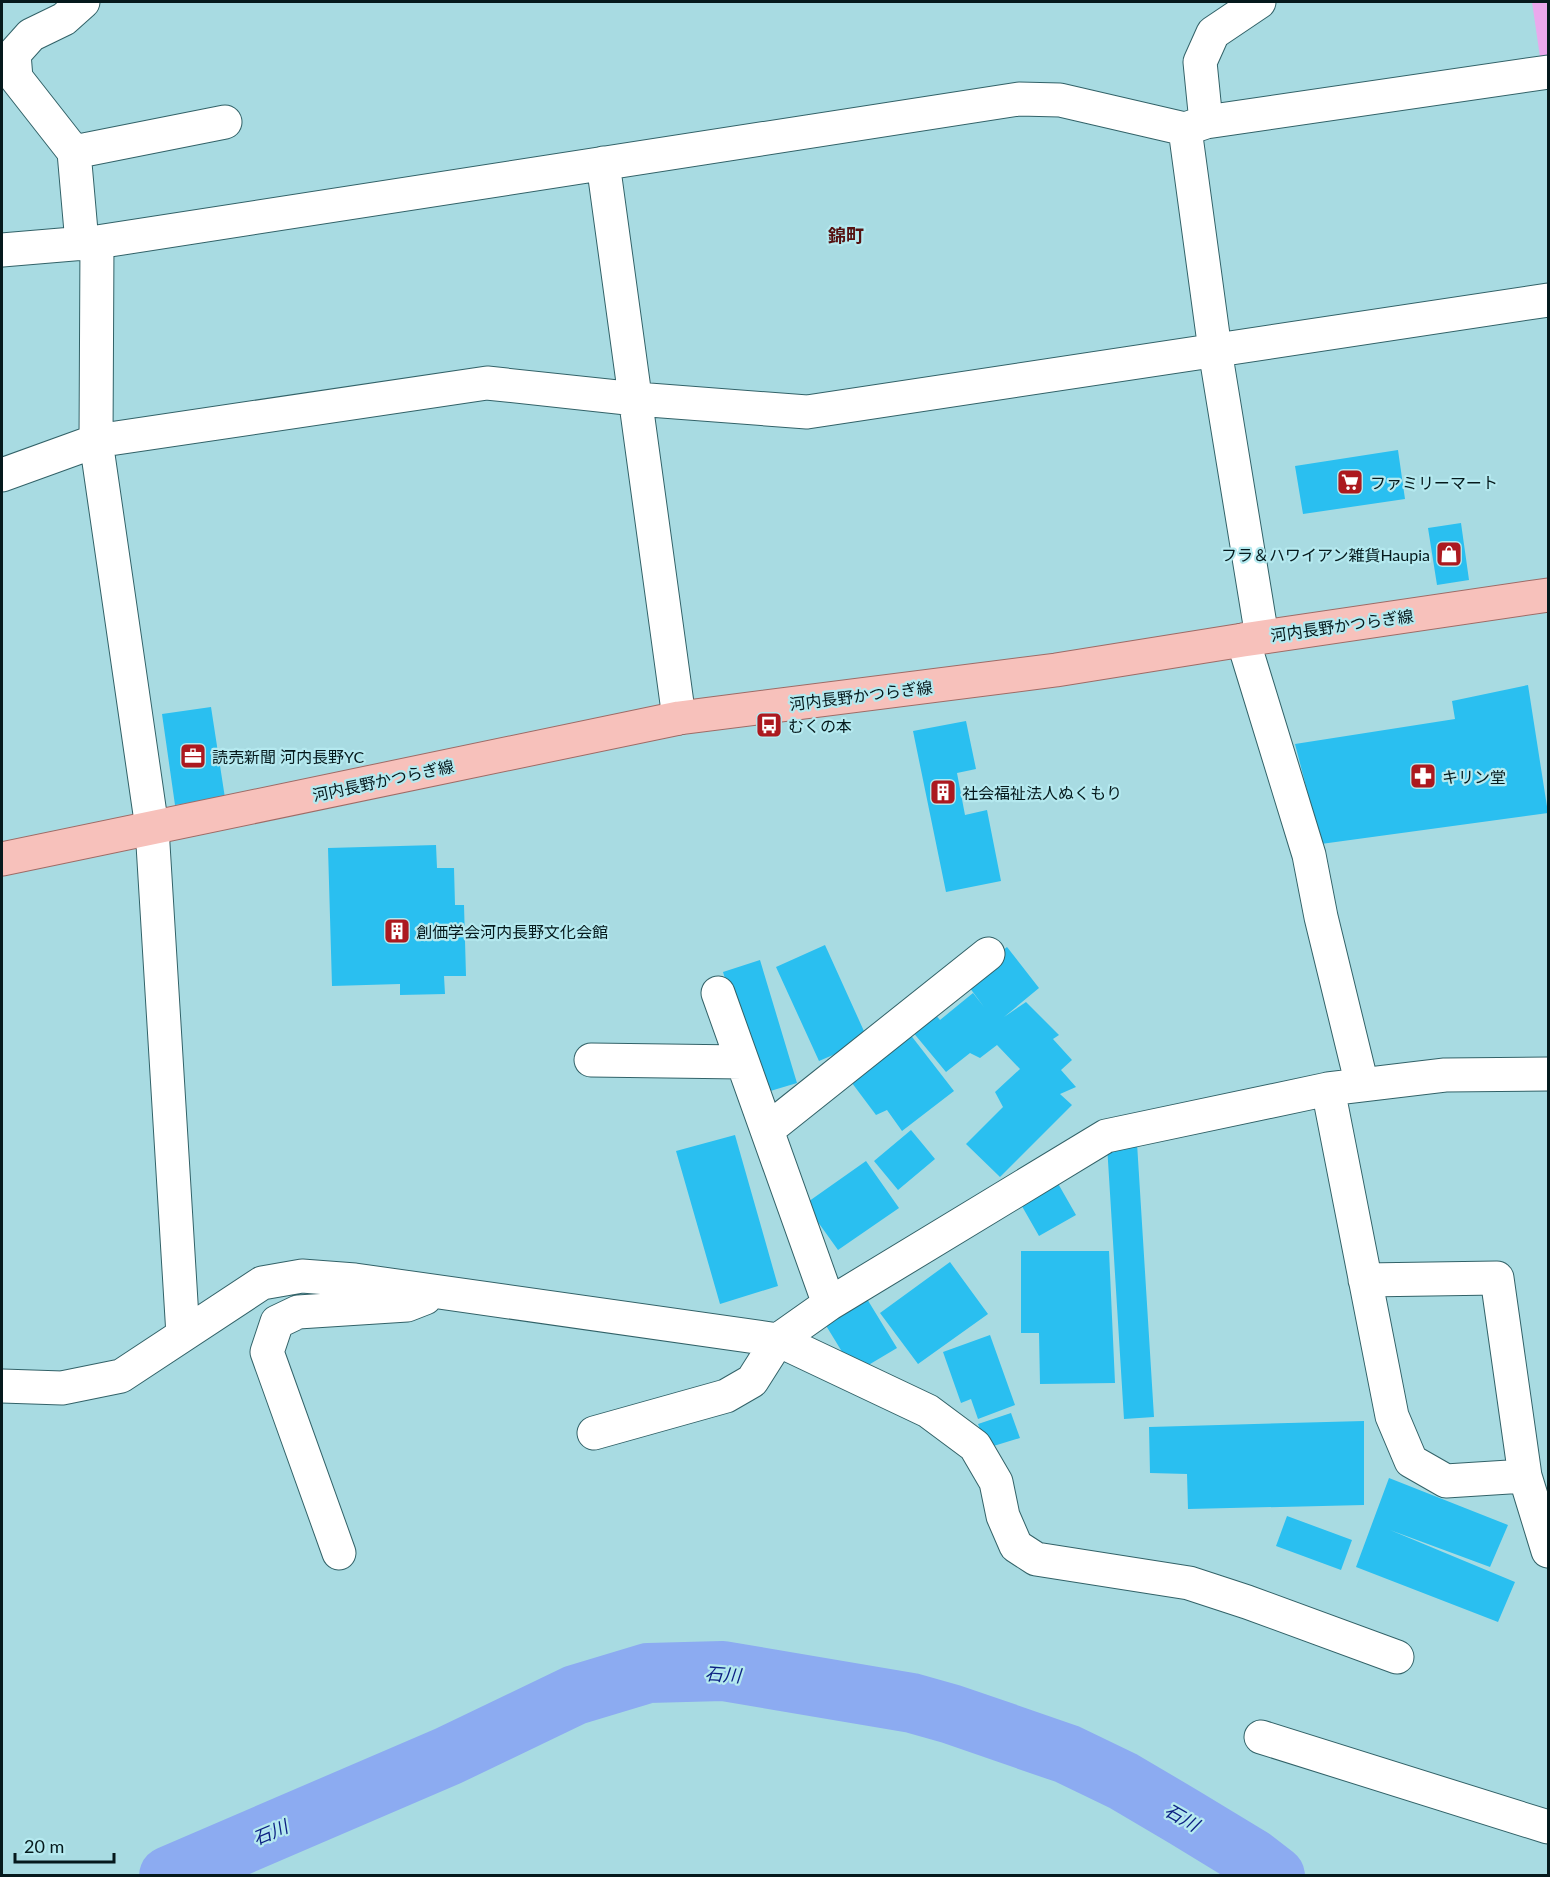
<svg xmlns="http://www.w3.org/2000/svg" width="1550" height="1877" font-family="Lato,'Noto Sans JP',sans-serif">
	<rect width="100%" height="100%" fill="#a8dbe2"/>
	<path fill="#eba8ec" d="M1532 2H1548V56L1540 57Z"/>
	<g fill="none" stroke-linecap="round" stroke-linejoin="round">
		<path stroke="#8cabf1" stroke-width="60" d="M169 1876 448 1756 575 1695 648 1673 723 1671 912 1703 951 1714 1067 1754 1123 1781 1184 1817 1253 1859 1275 1876"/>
	</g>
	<path fill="#2abff0" d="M1398 450 1405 499 1303 514 1295 466Z
		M1461 523 1469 580 1437 585 1428 528Z
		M1528 685 1548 813 1321 844 1295 744 1455 719 1452 701Z
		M211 707 225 798 175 805 162 714Z
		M966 721 976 769 957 773 965 815 987 810 1001 881 946 892 913 731Z
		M436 845 437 868H454L455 905H464L466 976H444L445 994 400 995V984L332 986 328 848Z
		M825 945 868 1040 819 1061 776 967Z
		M1007 947 1039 988 1004 1017 1026 1002 1059 1035 1053 1039 1072 1060 1061 1070 1076 1087 1060 1094 1072 1105 1000 1177 966 1144 1003 1107 995 1092 1020 1069 997 1045 980 1058 970 1053 946 1072 907 1025 929 1007 940 1020 973 993 984 1007 964 980Z
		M760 960 797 1083 760 1094 723 972Z
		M906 1029 954 1091 902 1131 887 1110 876 1115 846 1075Z
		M911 1130 935 1159 898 1190 874 1161Z
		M735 1135 778 1286 720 1304 676 1151Z
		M1137 1143 1154 1417 1124 1419 1107 1145Z
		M866 1161 899 1208 838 1250 805 1204Z
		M1056 1180 1076 1215 1039 1236 1019 1201Z
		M1021 1251H1109L1115 1383 1040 1384 1039 1333H1021Z
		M950 1262 988 1314 918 1364 880 1313Z
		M864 1294 897 1348 855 1373 822 1319Z
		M990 1335 1015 1405 978 1419 971 1399 961 1403 943 1352Z
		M1011 1413 1020 1438 987 1448 978 1424Z
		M1364 1421V1505L1188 1509 1187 1474 1150 1473 1149 1427Z
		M1389 1478 1508 1525 1490 1567 1390 1530 1515 1582 1498 1622 1356 1567Z
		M1287 1516 1352 1540 1341 1570 1276 1546Z"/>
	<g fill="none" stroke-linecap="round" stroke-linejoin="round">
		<defs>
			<path id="minor" d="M1206 122 1200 62 1213 33 1259 2
				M1185 129 1215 350 1262 637
				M74 152 225 122
				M603 163 679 718
				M97 242 96 441 152 828 183 1335
				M82 243 74 152 16 78 14 54 31 35 64 19 83 2
				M2 250 97 242 1019 99 1060 100 1185 129 1206 122 1548 72
				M2 475 96 441 487 383 636 399 807 412 1548 300
				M1243 640 1309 855 1321 917 1362 1085
				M718 993 829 1304
				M591 1060 742 1062
				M1328 1089 1392 1416 1411 1461 1446 1481 1525 1476
				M767 1130 988 954
				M1365 1280 1497 1278 1525 1476 1548 1551
				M2 1386 62 1388 121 1376 262 1283 302 1276 355 1280 778 1340 829 1304 1106 1136 1328 1089 1445 1075 1548 1074
				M594 1433 726 1396 752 1381 778 1340 928 1411 975 1446 996 1482 1003 1516 1016 1546 1036 1559 1189 1583 1247 1602 1397 1657
				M339 1553 267 1352 277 1322 298 1312 407 1305 425 1298
				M1261 1737 1548 1827"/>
			<path id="major" d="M2 859 679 718 1056 670 1243 640 1548 595"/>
		</defs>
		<use href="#minor" stroke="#326268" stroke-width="35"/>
		<use href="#major" stroke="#9e6b66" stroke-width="35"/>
		<use href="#minor" stroke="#fff" stroke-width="33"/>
		<use href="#major" stroke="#f7c1bb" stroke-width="33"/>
	</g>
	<defs>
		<symbol id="supermarket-square" viewBox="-11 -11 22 22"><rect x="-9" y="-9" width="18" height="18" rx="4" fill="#ac191f" stroke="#b5e9ef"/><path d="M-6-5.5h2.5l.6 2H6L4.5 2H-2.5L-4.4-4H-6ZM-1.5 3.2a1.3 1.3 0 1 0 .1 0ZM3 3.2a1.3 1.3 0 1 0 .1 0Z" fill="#fff"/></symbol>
		<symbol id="shop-square" viewBox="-11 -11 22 22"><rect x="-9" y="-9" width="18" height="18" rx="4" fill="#ac191f" stroke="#b5e9ef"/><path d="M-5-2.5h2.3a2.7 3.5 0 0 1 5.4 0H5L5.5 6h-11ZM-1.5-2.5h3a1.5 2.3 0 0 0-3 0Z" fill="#fff"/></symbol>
		<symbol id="bus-square" viewBox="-11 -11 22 22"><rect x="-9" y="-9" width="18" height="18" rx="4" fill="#ac191f" stroke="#b5e9ef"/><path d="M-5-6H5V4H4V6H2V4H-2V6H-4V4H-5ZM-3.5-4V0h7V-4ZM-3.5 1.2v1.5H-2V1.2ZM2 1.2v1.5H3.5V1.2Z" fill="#fff"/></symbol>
		<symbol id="office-square" viewBox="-11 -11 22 22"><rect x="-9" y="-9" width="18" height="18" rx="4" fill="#ac191f" stroke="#b5e9ef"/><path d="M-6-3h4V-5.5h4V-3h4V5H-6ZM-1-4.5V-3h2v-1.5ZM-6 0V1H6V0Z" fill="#fff"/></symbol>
		<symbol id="pharmacy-square" viewBox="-11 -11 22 22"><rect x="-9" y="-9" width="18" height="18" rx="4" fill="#ac191f" stroke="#b5e9ef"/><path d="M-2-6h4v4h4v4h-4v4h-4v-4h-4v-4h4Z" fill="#fff"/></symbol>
		<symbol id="building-square" viewBox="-11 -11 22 22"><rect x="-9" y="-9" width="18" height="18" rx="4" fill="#ac191f" stroke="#b5e9ef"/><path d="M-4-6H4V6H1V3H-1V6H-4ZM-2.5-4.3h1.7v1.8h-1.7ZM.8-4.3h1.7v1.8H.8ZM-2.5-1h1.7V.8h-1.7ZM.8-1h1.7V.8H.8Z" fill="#fff"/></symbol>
	</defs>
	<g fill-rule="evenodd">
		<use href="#supermarket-square" x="1335" y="467" width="30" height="30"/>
		<use href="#shop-square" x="1434" y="539" width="30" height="30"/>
		<use href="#bus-square" x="754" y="710" width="30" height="30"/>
		<use href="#office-square" x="178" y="741" width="30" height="30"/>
		<use href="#pharmacy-square" x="1408" y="761" width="30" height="30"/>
		<use href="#building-square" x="928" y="777" width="30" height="30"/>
		<use href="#building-square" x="382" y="916" width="30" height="30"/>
	</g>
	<g text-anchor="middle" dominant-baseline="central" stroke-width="4.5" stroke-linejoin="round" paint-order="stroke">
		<g font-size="16" fill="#05191c" stroke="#b5e9ef" text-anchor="start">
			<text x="1370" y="482">ファミリーマート</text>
			<text x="1430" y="554" text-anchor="end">フラ＆ハワイアン雑貨Haupia</text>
			<text x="788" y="725">むくの本</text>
			<text x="212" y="756">読売新聞 河内長野YC</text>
			<text x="1442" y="776">キリン堂</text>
			<text x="962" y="792">社会福祉法人ぬくもり</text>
			<text x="416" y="931">創価学会河内長野文化会館</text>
		</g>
		<g font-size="16" fill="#05191c" stroke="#b5e9ef">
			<text transform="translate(1342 625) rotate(-8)">河内長野かつらぎ線</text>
			<text transform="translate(861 695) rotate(-7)">河内長野かつらぎ線</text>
			<text transform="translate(383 780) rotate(-12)">河内長野かつらぎ線</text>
		</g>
		<g font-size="18" font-weight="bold" fill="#551110" stroke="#b5e9ef">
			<text x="846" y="235">錦町</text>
		</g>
		<g font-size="18" font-style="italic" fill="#0b1f82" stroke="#b5e9ef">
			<text transform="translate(723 1674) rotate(4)">石川</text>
			<text transform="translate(1182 1817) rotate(30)">石川</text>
			<text transform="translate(270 1832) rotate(-23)">石川</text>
		</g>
	</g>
	<rect width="1550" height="1877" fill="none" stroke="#05191c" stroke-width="6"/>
	<path d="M15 1853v9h99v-9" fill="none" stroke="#05191c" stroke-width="3"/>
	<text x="24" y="1853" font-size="18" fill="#05191c" stroke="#b5e9ef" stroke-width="4.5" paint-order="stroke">20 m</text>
</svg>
